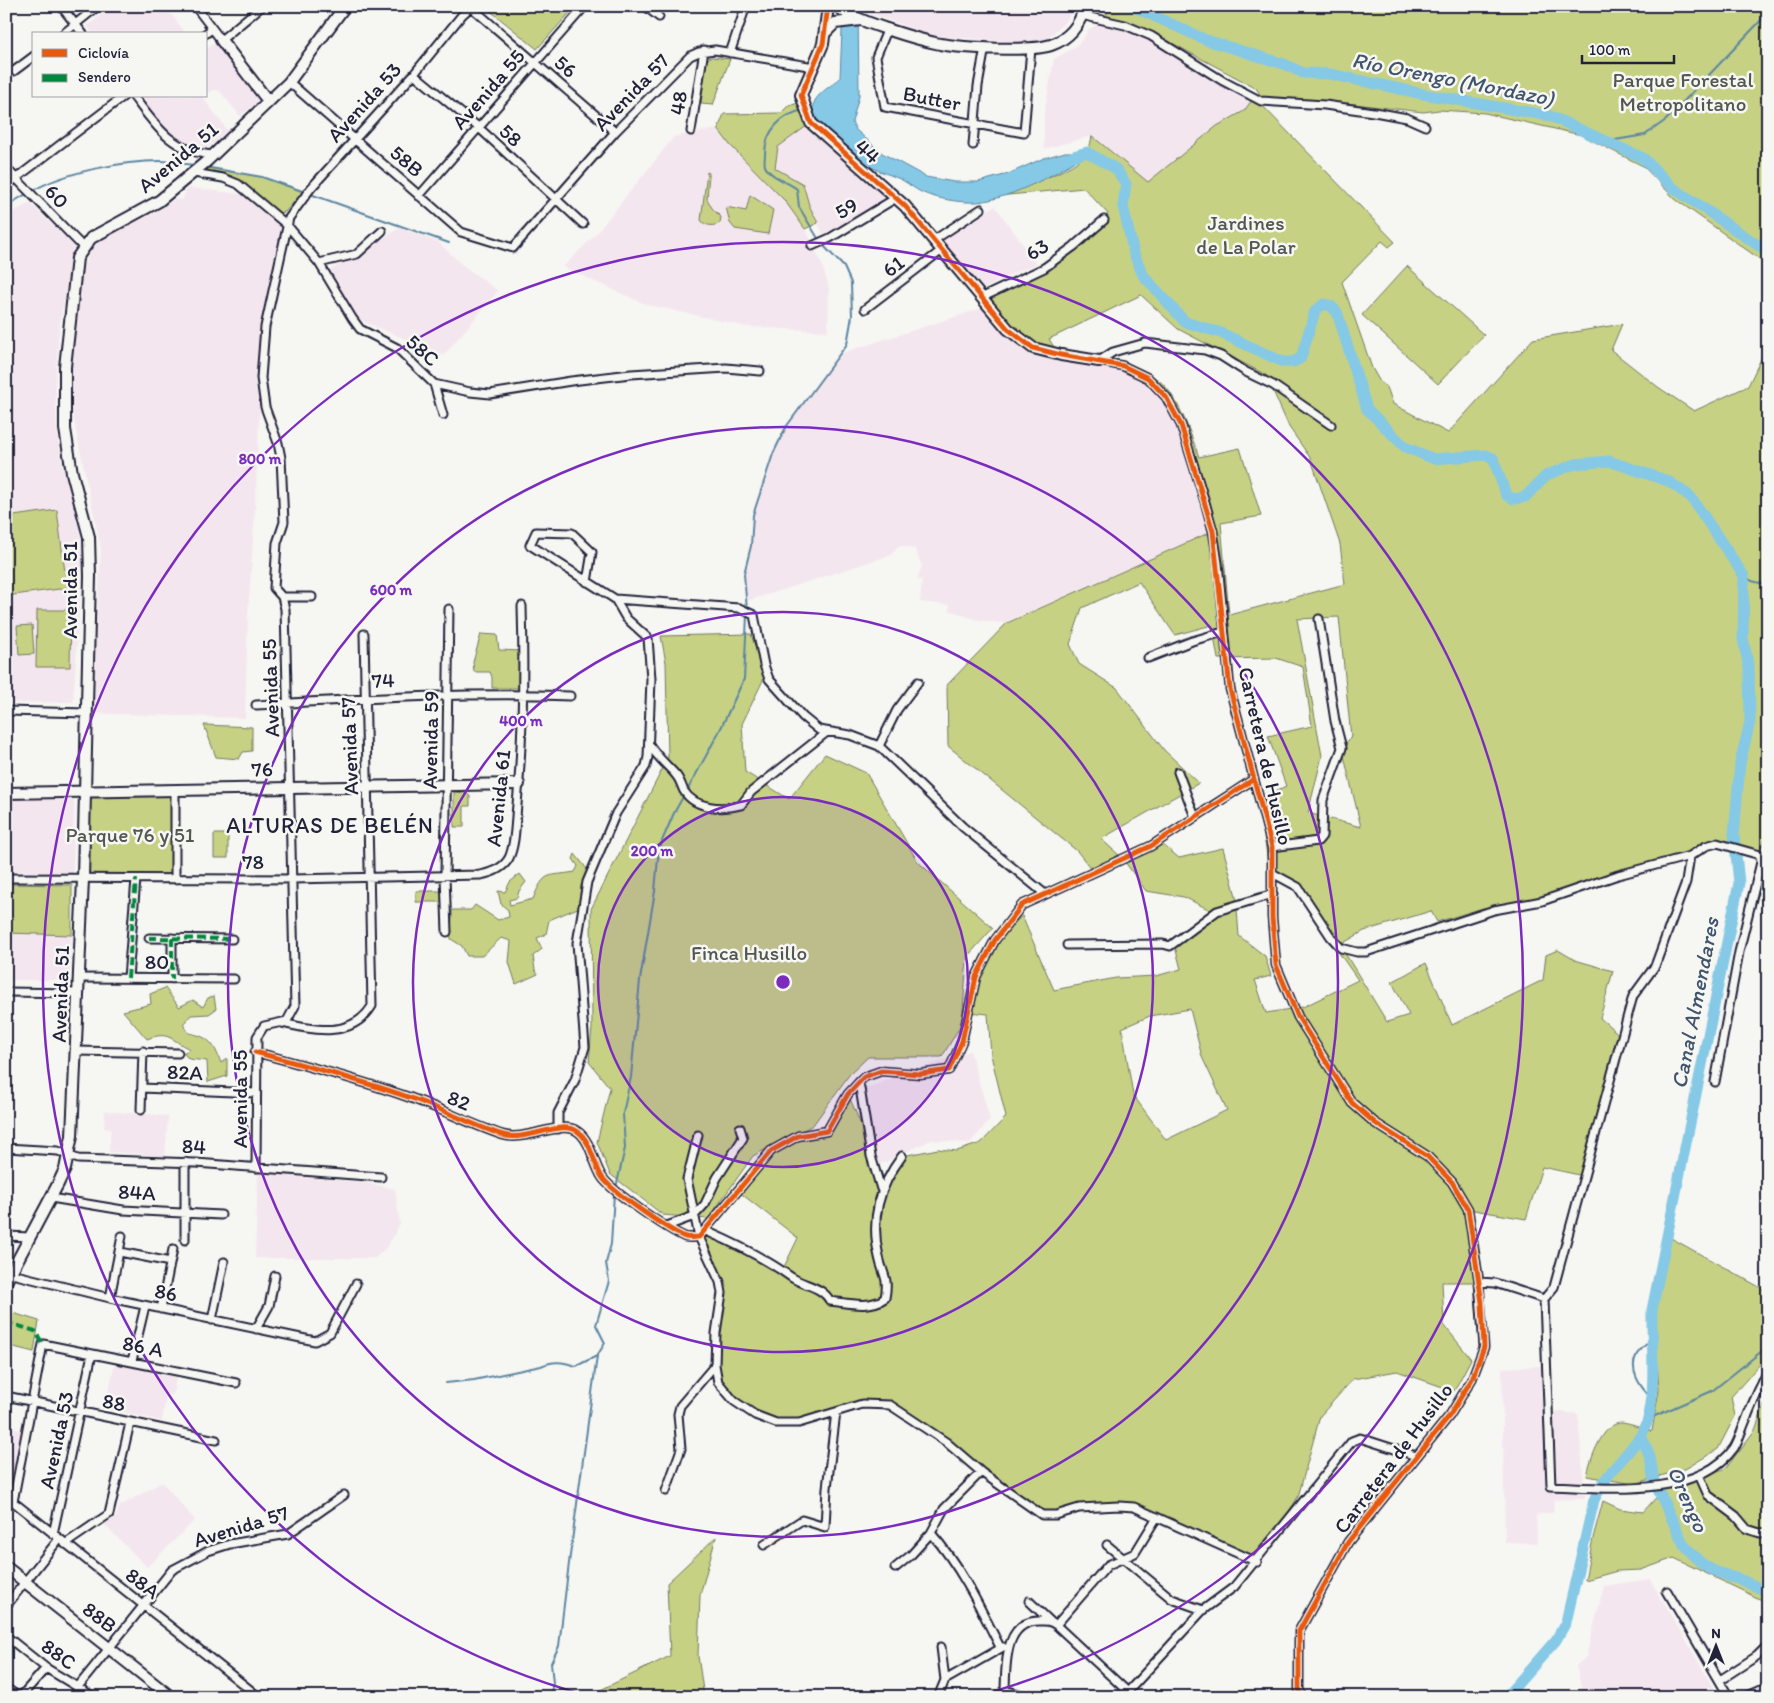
<svg xmlns="http://www.w3.org/2000/svg" width="1774" height="1703" font-family="Itim,sans-serif">
	<rect width="100%" height="100%" fill="#f6f6f2"/>
	<filter id="ink" filterUnits="userSpaceOnUse"><feTurbulence type="fractalNoise" baseFrequency=".02" numOctaves="2"/><feDisplacementMap in="SourceGraphic" scale="10" xChannelSelector="R" yChannelSelector="G"/><feConvolveMatrix kernelMatrix="1 2 1 2 8 2 1 2 1" color-interpolation-filters="sRGB"/></filter>
	<g filter="url(#ink)">
		<path fill="#f4e6ee" d="M113 6H165L186 34H93L87 26Z
			M861 6H1033L1072 10 1066 21 1046 40 1021 42 933 36 872 14 861 8Z
			M1104 21 1125 25 1254 97 1244 110 1148 183 1092 136 1044 149V115L1054 59 1075 47 1084 38 1088 30Z
			M216 41 262 99 240 116 220 91 214 90 206 95V49Z
			M145 96H205L203 98 229 132 207 148 181 142 169 134 142 99Z
			M811 123 896 198 823 234 809 205 803 184 775 168 778 147Z
			M718 129 730 145 788 204 808 234 822 265 829 288 828 331 748 327 645 304 563 267 596 234 674 137Z
			M191 188 248 195 283 226 263 325 255 511 248 614 245 718 87 713 89 612 98 611 101 548 73 417 71 367 83 267 92 248 107 235 153 214 175 199 183 200 186 190Z
			M30 203 74 246 59 329 55 386 57 432 64 472 77 515 83 555 73 702 6 703V216Z
			M995 206 1037 264 1018 271 980 291 940 241Z
			M400 228 438 242 460 263 498 291 444 355 362 321 345 301 339 285 329 271Z
			M989 306 1033 348 1099 361 1148 378 1166 397 1181 425 1213 531 1004 623 978 620 949 610 950 605 920 602 922 580 917 579 922 566 915 549 903 546 898 547 891 555 747 601 744 574 751 546 753 515 773 454 786 427 839 354Z
			M74 796 73 873 6 871V800Z
			M6 933 72 935 69 980H6Z
			M970 1051 990 1120 970 1143 931 1140 881 1164 870 1159 857 1091Z
			M105 1111 168 1116 165 1156 109 1152 111 1129 104 1128Z
			M258 1173 363 1182 395 1189 400 1224 387 1247 375 1258H255Z
			M115 1363 176 1377 173 1395 166 1394 162 1421 105 1408Z
			M1541 1366 1542 1410 1578 1414 1585 1498 1554 1500 1553 1512 1536 1515 1537 1543 1505 1542 1502 1368Z
			M6 1427 22 1430 12 1493 6 1488Z
			M162 1482 195 1520 147 1567 104 1524 116 1517 120 1506Z
			M1650 1579 1719 1697H1584L1576 1666 1586 1657 1604 1586Z"/>
		<path fill="#c6d184" stroke="#747a60" fill-rule="evenodd" d="M498 6H576L537 49 488 9Z
			M1107 6H1768V265L1675 199 1643 166 1581 135 1485 113 1439 110 1423 112 1328 101 1266 98 1261 96 1256 88 1153 33 1106 16Z
			M711 57 730 59 713 105 701 104 706 60Z
			M1254 97 1395 242 1389 247 1382 241 1342 282 1372 368 1380 382 1387 387 1393 404 1448 433 1533 339 1622 324 1611 350 1658 387 1694 411 1748 386 1768 344V833L1757 855 1716 843 1690 856 1515 906 1483 908 1437 922 1431 911 1364 931 1340 945 1387 1022 1409 1015 1392 982 1426 963 1452 1025 1543 980 1546 955 1558 950 1575 960 1613 971 1600 1018 1622 1037 1584 1176 1542 1167 1526 1219 1468 1209 1479 1282H1442L1444 1325 1471 1359 1454 1391 1397 1371 1353 1379 1320 1416 1298 1497 1257 1562 1134 1507 1119 1506 1042 1515 890 1405 862 1404 799 1423H776L734 1401 718 1382 715 1365 722 1293 699 1237 706 1231 783 1269 798 1238 739 1192 763 1160 798 1136 827 1131 848 1094 885 1181 902 1156 938 1149 957 1151 981 1143 1006 1117 991 1055 988 1014 968 1012 976 977 995 940 1022 916 1054 990 1116 978 1156 976 1181 969 1173 939 1212 911 1184 897 1146 891 1125 862 1092 870 1077 851 948 746 947 685 1007 623 1213 531 1181 425 1166 397 1148 378 1123 366 1033 348 981 298 1044 268 1108 214 1084 188 997 196C1017 190 1078 169 1088 151 1090 147 1091 141 1092 136L1148 182 1217 126 1244 111ZM1141 295 1178 329 1266 375 1289 427 1311 459 1340 544 1345 584 1229 615 1221 523 1261 516 1240 448 1199 457C1191 435 1180 401 1163 384 1135 358 1090 355 1054 347L1049 339ZM1139 582 1175 635 1212 625 1218 659 1276 658 1303 667 1312 726 1268 736 1286 786 1263 797 1255 774 1209 802 1213 809 1251 786 1260 810 1270 875 1295 890 1358 980 1303 1007 1266 1013 1255 980 1271 976 1265 956 1239 936 1236 896 1223 848 1179 858 1157 840 1120 856 1101 839 1199 783 1164 750 1117 688 1079 664 1070 644 1082 608ZM1339 617 1351 737 1342 748 1361 827 1308 813 1322 756 1297 619ZM1190 1009 1202 1057 1227 1110 1166 1140 1133 1095 1122 1028 1150 1016Z
			M802 102 811 123 778 147 775 168 803 184 809 205 818 223 805 229 785 201 730 145 718 129 724 114 781 113 788 106Z
			M209 168 262 177 304 191 285 212 278 213 239 182 205 173Z
			M707 172 709 173 707 199 712 208 721 217 720 223C714 227 704 226 701 220Z
			M750 195 773 210 768 234 735 229 730 223 726 207 746 211Z
			M1407 266 1484 335 1438 384 1362 315Z
			M57 510 67 588 6 596V517Z
			M37 610H71L70 667H36Z
			M32 625 34 654 19 655 17 626Z
			M481 634 497 635 499 650 520 651 521 688H492V677L490 672H474L473 662Z
			M751 634 765 676 742 724 745 772 789 799 825 754 866 773 918 862 993 928 967 957 962 1023 942 1057H868L849 1075 813 1125 753 1156 708 1219 663 1215 610 1174 597 1142 610 1088 589 1062 592 1028 591 909 668 758 666 663 661 636Z
			M204 725 252 727V751L243 752 239 759 216 757Z
			M172 792 171 875H89V795Z
			M454 792 465 793 470 796V806H464V827H454Z
			M214 834H228V858H214Z
			M575 854 591 874 581 885 580 907 549 920 546 934 537 938 542 949 533 956 535 970 538 974 516 984 509 962 511 941 501 938 482 956H467L462 946 451 939C449 925 453 923 452 910H471L475 905 498 920 509 917 508 910 501 904 498 891 505 892 510 882 520 874 526 882 519 891 517 898 509 900 510 905 533 899C545 870 547 877 575 872L578 866 573 859Z
			M6 884 72 885V935L6 933Z
			M416 891H441V902H416Z
			M165 988 179 1007 193 1000 203 1007 208 998 214 996 216 1009 209 1014 191 1015 183 1024 189 1033C210 1037 214 1044 221 1063L227 1058V1076L208 1082 207 1061 189 1059 183 1053 190 1049C171 1041 170 1030 147 1039L123 1011 151 1004 150 994Z
			M1671 1238 1763 1289 1768 1286V1355L1731 1397 1735 1416 1718 1449 1687 1468 1634 1484 1587 1476C1590 1461 1602 1422 1622 1423 1632 1424 1642 1429 1652 1431L1659 1390 1655 1332 1657 1304Z
			M6 1311 39 1321 34 1352 6 1345Z
			M1768 1395V1603L1674 1558 1641 1570 1617 1571 1585 1580 1593 1538 1603 1501 1620 1509 1643 1512 1663 1490 1726 1468 1755 1430Z
			M716 1537 700 1595 698 1656 704 1697H586L670 1656 667 1583Z"/>
		<path fill="#85c9e6" stroke="#5d86a2" d="M843 6H858L859 96 852 122 856 130 882 153 926 177 954 182H978L1008 174 1044 158 1065 152H1087C1062 172 1010 199 977 202 961 203 936 199 921 192 915 189 909 184 902 180 892 175 880 172 871 167 856 158 813 127 813 108 813 95 832 86 840 78Z"/>
		<g fill="none" stroke-linecap="round" stroke-linejoin="round">
			<path stroke="#5d86a2" stroke-width="2" d="M803 110C781 115 765 131 765 154 765 157 764 163 765 166 770 177 788 182 797 189L799 207 819 240
				M1609 141 1645 135 1666 120 1768 13
				M205 167 262 177 449 243
				M32 191C65 172 122 161 161 161 172 161 184 164 195 165
				M6 206 28 193
				M1744 576 1752 581 1768 585
				M747 610 744 574 751 546 753 515 773 454 786 427 847 344 852 316 851 283 844 267 822 244
				M687 791 721 728 744 679 747 615
				M616 1188 625 1148 623 1113 631 1077 640 980 655 891 658 858 662 841 674 813 684 795
				M446 1383 474 1380 541 1366C554 1360 563 1362 576 1366L597 1356
				M1650 1397C1640 1386 1628 1370 1637 1354 1641 1349 1647 1344 1651 1339
				M1648 1419 1712 1391 1762 1351 1768 1343
				M550 1697 553 1683 551 1663 559 1646 569 1563 597 1356 605 1343 596 1325 609 1281 606 1263 611 1244 614 1193"/>
			<path stroke="#85c9e6" stroke-width="11" d="M1132 6 1206 40 1284 64 1303 73 1330 74 1423 94 1550 116 1643 158 1672 187 1768 252
				M1074 156 1087 152 1116 169 1126 184 1123 206 1134 254 1143 275 1185 322 1221 333 1283 362H1293L1301 358 1315 311 1324 304 1331 306 1337 312 1367 409 1405 447 1434 459 1485 455 1493 458 1506 495 1514 499 1525 497 1547 475 1575 464 1609 461 1668 481 1691 497 1744 576 1743 638 1749 669 1750 722 1740 763 1734 835 1739 883 1652 1310C1651 1343 1659 1409 1641 1435 1625 1459 1606 1472 1594 1500L1566 1622 1556 1640 1506 1697
				M1641 1435 1650 1457 1654 1481 1684 1545 1702 1564 1714 1571 1744 1581 1768 1592"/>
			<defs>
				<path id="street" d="M61 6 83 34
					M195 6 221 40 262 6
					M470 6 615 132
					M645 6 659 17
					M1081 15 1125 25 1151 36 1223 81 1261 101 1325 105 1380 113 1407 118 1425 126
					M888 28 876 57 885 107 1024 133 1031 48
					M63 34 98 6
					M205 34 212 29
					M730 53 746 6
					M14 71 34 56
					M414 74 478 127 583 224
					M289 82 461 232 513 248 615 132 690 56 699 52 715 50 814 67
					M133 96C156 126 171 151 212 155
					M691 131 704 50
					M973 145 978 86 985 47
					M6 168 83 247
					M194 173 223 178 238 184 287 225 319 263 352 318 360 329 397 348 434 384 470 392 490 394 571 381 631 374 726 368 760 371
					M6 186 124 96
					M419 196 585 6
					M934 240 981 209
					M812 246 830 238 896 198
					M319 263 357 254 382 231
					M981 298 1044 268 1073 247 1104 220
					M865 309 942 250
					M1099 361 1123 366 1148 378 1166 397 1181 425 1205 502 1213 531 1218 563 1230 689 1272 847V917L1276 965 1298 1017 1352 1103 1375 1123 1427 1156 1452 1182 1468 1209 1479 1282 1484 1347 1472 1379 1450 1415 1348 1542 1299 1631V1689L1302 1697
					M1099 361 1113 352 1145 343 1205 350 1221 356 1246 372 1273 385 1331 425
					M434 384 443 415
					M282 597H312
					M615 599 739 608 754 615 764 665 769 679 803 717 819 730 850 735 879 746 963 827 1045 894
					M1148 658 1192 641 1223 632
					M256 705C361 699 465 692 570 696
					M6 711 87 713
					M649 744C656 756 666 764 675 774 680 779 681 785 684 791 695 809 723 810 741 805L751 792 827 732
					M879 746 897 710 918 682
					M1178 772 1195 817
					M1272 847 1318 841 1322 836 1323 800 1342 748 1335 721 1319 619
					M1690 856 1686 882 1655 966 1633 996 1554 1287 1544 1299 1551 1486C1604 1488 1698 1499 1734 1448 1739 1440 1742 1429 1746 1420 1752 1403 1760 1387 1768 1371
					M1274 874 1298 887 1331 937 1341 948 1357 952H1366L1494 910 1542 901 1618 875 1690 856 1706 846 1717 843 1760 855 1761 862 1739 952 1715 1082
					M6 878 292 879 480 875C491 873 503 869 509 858 516 843 515 822 517 805 523 738 524 674 522 606
					M175 879V790
					M447 932 445 876 449 609
					M149 938 232 939
					M172 938V979
					M1067 945 1163 944 1170 946 1217 911 1273 894
					M79 978 234 979
					M128 978 136 879
					M6 992 79 993
					M282 1023C313 1030 352 1039 372 1006L364 634
					M76 1051 178 1053
					M255 1052C308 1066 360 1080 411 1098 442 1109 472 1125 503 1135 526 1142 560 1120 577 1131 591 1140 593 1163 602 1177 612 1192 667 1229 685 1237 689 1238 695 1237 699 1237L771 1151 798 1136 827 1131 848 1094 864 1077 881 1071 920 1074 949 1070 962 1041 976 977 995 940 1022 905 1151 846 1254 779
					M859 1082 871 1156 881 1189
					M142 1088 256 1093
					M141 1110 143 1051
					M558 1129V1113L575 1080 585 1047 577 943 587 882 616 813 646 766 648 757 651 679 648 638 626 618 615 599 530 545 536 532 572 533 592 552 587 582
					M698 1135 687 1179 699 1237 720 1282 722 1293 716 1333 715 1365 718 1382 734 1401 755 1415 776 1423H799L862 1404 890 1405 946 1442 981 1472 1042 1515H1056L1079 1508 1119 1506 1134 1507 1257 1562
					M6 1148 58 1151 78 1159 196 1163 381 1177
					M256 1168 257 1037 264 1026 287 1021 295 1006 285 609 282 597 274 588 277 543 284 522 281 458 278 443 265 407 261 378 265 327 289 218 311 188 414 74 462 15 472 6
					M51 1198 123 1210 221 1215
					M667 1226 694 1216 705 1204 717 1178 743 1138 740 1128
					M706 1231C736 1244 765 1258 791 1277 804 1286 822 1286 830 1301 848 1303 870 1309 885 1298 889 1277 883 1276 879 1257 870 1219 879 1187 902 1156
					M6 1236 31 1237
					M185 1240V1162
					M120 1252 170 1262
					M12 1274 110 1298 315 1341 330 1333 356 1284
					M1479 1282 1495 1283 1544 1299
					M110 1298 122 1236
					M161 1309 173 1249
					M212 1320 224 1262
					M256 1329 269 1306 275 1276
					M132 1361 145 1306
					M6 1396 216 1440
					M1699 1475 1708 1495 1736 1516 1747 1529 1760 1533 1768 1532
					M666 1491 681 1449 678 1414 680 1406 715 1365
					M6 1496 259 1697
					M13 1502 43 1344 236 1383
					M931 1533C961 1567 980 1607 1000 1647
					M53 1534 92 1354
					M65 1544 109 1514 130 1423
					M764 1545 802 1520 825 1527 827 1488 836 1412
					M1107 1545 1172 1599 1203 1610
					M895 1568 911 1555 931 1533 944 1509 981 1472
					M1667 1591 1729 1697
					M1029 1601 1050 1621
					M6 1606 59 1539
					M1056 1625 1128 1692
					M6 1636 46 1668 94 1697
					M945 1680 1003 1647
					M1720 1680 1757 1656 1768 1645
					M6 1688 18 1696 23 1694 46 1668
					M77 1688 172 1570 208 1551 230 1544 288 1534 344 1495
					M938 1697 945 1680 941 1647
					M1029 1697 1005 1690C1006 1665 1004 1622 1038 1621 1046 1621 1049 1620 1056 1625L1108 1565 1135 1553 1157 1517
					M1123 1697 1203 1610 1234 1587 1352 1441 1360 1438 1416 1456
					M1745 1697 1768 1687"/>
				<path id="secondary" d="M828 6 823 44 801 95 811 123 905 206 1008 329 1033 348 1061 355 1099 361
					M826 32 835 23 861 20
					M221 40 268 101
					M6 793 519 784
					M6 1567 171 1697"/>
				<path id="primary" d="M837 6C850 20 920 40 940 44 963 48 1030 52 1051 45 1068 39 1081 25 1084 6
					M6 1282 58 1184 65 1169 72 1136 83 879 90 576 89 537 72 473 65 429V367L77 258 91 238 159 201 207 161 289 82 345 6"/>
			</defs>
			<use href="#street" stroke="#22223b" stroke-width="11"/>
			<use href="#secondary" stroke="#22223b" stroke-width="14"/>
			<use href="#primary" stroke="#22223b" stroke-width="14"/>
			<use href="#street" stroke="#f6f6f2" stroke-width="7"/>
			<use href="#secondary" stroke="#f6f6f2" stroke-width="10"/>
			<use href="#primary" stroke="#f6f6f2" stroke-width="10"/>
			<path stroke="#00873e" stroke-width="4" stroke-dasharray="8 4" stroke-linecap="butt" d="M149 938 232 939
				M172 938V979
				M128 978 136 879
				M6 1322 35 1331 43 1344"/>
			<defs>
				<path id="cycleway" d="M828 6 823 44 801 95 811 123 905 206 1008 329 1033 348 1061 355 1123 366 1148 378 1166 397 1181 425 1213 531 1230 689 1272 847V917L1276 965 1298 1017 1352 1103 1375 1123 1427 1156 1452 1182 1468 1209 1482 1303 1484 1347 1472 1379 1450 1415 1348 1542 1299 1631V1689L1302 1697
					M255 1052C308 1066 360 1080 411 1098 442 1109 472 1125 503 1135 526 1142 560 1120 577 1131 591 1140 593 1163 602 1177 612 1192 667 1229 685 1237 689 1238 695 1237 699 1237L771 1151 798 1136 827 1131 848 1094 864 1077 881 1071 920 1074 949 1070 962 1041 976 977 995 940 1022 905 1151 846 1254 779"/>
			</defs>
			<use href="#cycleway" stroke="#f6f6f2" stroke-width="8"/>
			<use href="#cycleway" stroke="#e8590c" stroke-width="5"/>
		</g>
	</g>
	<circle cx="783" cy="982" r="185" fill="#7b2cbf" fill-opacity=".12"/>
	<g fill="none" stroke="#7b2cbf" stroke-width="2.5">
		<circle cx="783" cy="982" r="185"/>
		<circle cx="783" cy="982" r="370"/>
		<circle cx="783" cy="982" r="555"/>
		<path d="M585 1695A740 740 0 1 1 981 1695"/>
	</g>
	<g text-anchor="middle" dominant-baseline="central" stroke-width="5" stroke-linejoin="round" paint-order="stroke">
		<g font-size="21" fill="#22223b" stroke="#f6f6f2">
			<text transform="translate(566 66) rotate(41)">56</text>
			<text transform="translate(488 89) rotate(-49)">Avenida 55</text>
			<text transform="translate(631 92) rotate(-46)">Avenida 57</text>
			<text transform="translate(932 98) rotate(11)">Butter</text>
			<text transform="translate(364 102) rotate(-48)">Avenida 53</text>
			<text transform="translate(678 103) rotate(-81)">48</text>
			<text transform="translate(511 135) rotate(43)">58</text>
			<text transform="translate(868 151) rotate(42)">44</text>
			<text transform="translate(178 157) rotate(-40)">Avenida 51</text>
			<text transform="translate(407 161) rotate(41)">58B</text>
			<text transform="translate(57 196) rotate(47)">60</text>
			<text transform="translate(846 208) rotate(-31)">59</text>
			<text transform="translate(1037 249) rotate(-30)">63</text>
			<text transform="translate(893 266) rotate(-38)">61</text>
			<text transform="translate(423 350) rotate(42)">58C</text>
			<text transform="translate(69 590) rotate(-90)">Avenida 51</text>
			<text transform="translate(383 680) rotate(-2)">74</text>
			<text transform="translate(270 688) rotate(-92)">Avenida 55</text>
			<text transform="translate(430 740) rotate(-89)">Avenida 59</text>
			<text transform="translate(349 746) rotate(-92)">Avenida 57</text>
			<text transform="translate(1266 756) rotate(77)">Carretera de Husillo</text>
			<text transform="translate(262 769) rotate(-2)">76</text>
			<text transform="translate(498 798) rotate(-84)">Avenida 61</text>
			<text x="253" y="861">78</text>
			<text x="157" y="961">80</text>
			<text transform="translate(60 994) rotate(-88)">Avenida 51</text>
			<text transform="translate(185 1072) rotate(2)">82A</text>
			<text transform="translate(239 1099) rotate(-90)">Avenida 55</text>
			<text transform="translate(459 1100) rotate(22)">82</text>
			<text transform="translate(194 1146) rotate(3)">84</text>
			<text transform="translate(137 1192) rotate(3)">84A</text>
			<text transform="translate(166 1292) rotate(12)">86</text>
			<text transform="translate(143 1346) rotate(11)">86 A</text>
			<text transform="translate(114 1402) rotate(12)">88</text>
			<text transform="translate(56 1440) rotate(-78)">Avenida 53</text>
			<text transform="translate(1393 1458) rotate(-53)">Carretera de Husillo</text>
			<text transform="translate(241 1526) rotate(-17)">Avenida 57</text>
			<text transform="translate(143 1583) rotate(38)">88A</text>
			<text transform="translate(100 1617) rotate(38)">88B</text>
			<text transform="translate(59 1654) rotate(36)">88C</text>
		</g>
		<g font-size="21" fill="#535751" stroke="#f6f6f2">
			<text x="1683" y="79">Parque Forestal<tspan x="1683" dy="24">Metropolitano</tspan></text>
			<text x="1246" y="222">Jardines<tspan x="1246" dy="24">de La Polar</tspan></text>
			<text x="130" y="834">Parque 76 y 51</text>
			<text x="749" y="952">Finca Husillo</text>
		</g>
		<g font-size="22" font-style="italic" fill="#40546e" stroke="#f6f6f2">
			<text transform="translate(1453 79) rotate(11)">Río Orengo (Mordazo)</text>
			<text transform="translate(1695 1003) rotate(-79)">Canal Almendares</text>
			<text transform="translate(1688 1499) rotate(66)">Orengo</text>
		</g>
		<g font-size="22" letter-spacing="1" fill="#22223b" stroke="#f6f6f2">
			<text x="330" y="825">ALTURAS DE BELÉN</text>
		</g>
	</g>
	<circle cx="783" cy="982" r="8" fill="#7b2cbf" stroke="#f6f6f2" stroke-width="2.5"/>
	<g font-size="15" text-anchor="middle" font-weight="bold" fill="#7b2cbf" stroke="#f6f6f2" stroke-width="5" stroke-linejoin="round" paint-order="stroke">
		<text x="260" y="464">800 m</text>
		<text x="391" y="595">600 m</text>
		<text x="521" y="726">400 m</text>
		<text x="652" y="856">200 m</text>
	</g>
	<rect width="1774" height="1703" fill="none" stroke="#f6f6f2" stroke-width="25"/>
	<rect x="12" y="12" width="1749" height="1678" fill="none" stroke="#22223b" stroke-width="2" filter="url(#ink)"/>
	<rect x="32" y="32" width="175" height="65" fill="#f6f6f2" stroke="#a1a1a9"/>
	<rect x="42" y="49" width="25" height="8" fill="#e8590c" stroke="#a1a1a9"/>
	<text x="78" y="58" font-size="15" fill="#22223b">Ciclovía</text>
	<rect x="42" y="74" width="25" height="8" fill="#00873e" stroke="#a1a1a9"/>
	<text x="78" y="82" font-size="15" fill="#22223b">Sendero</text>
	<g transform="translate(1716 1646)" stroke="#f6f6f2" stroke-width="4" paint-order="stroke">
	<path d="M0-4L9 19L0 12L-9 19Z" fill="#22223b"/>
	<text y="-8" font-size="14" font-weight="bold" text-anchor="middle" fill="#22223b">N</text>
	</g>
	<path d="M1582 55v8h92v-8" fill="none" stroke="#22223b" stroke-width="2.5"/>
	<text x="1589" y="55" font-size="15" fill="#22223b" stroke="#f6f6f2" stroke-width="4" paint-order="stroke">100 m</text>
</svg>
